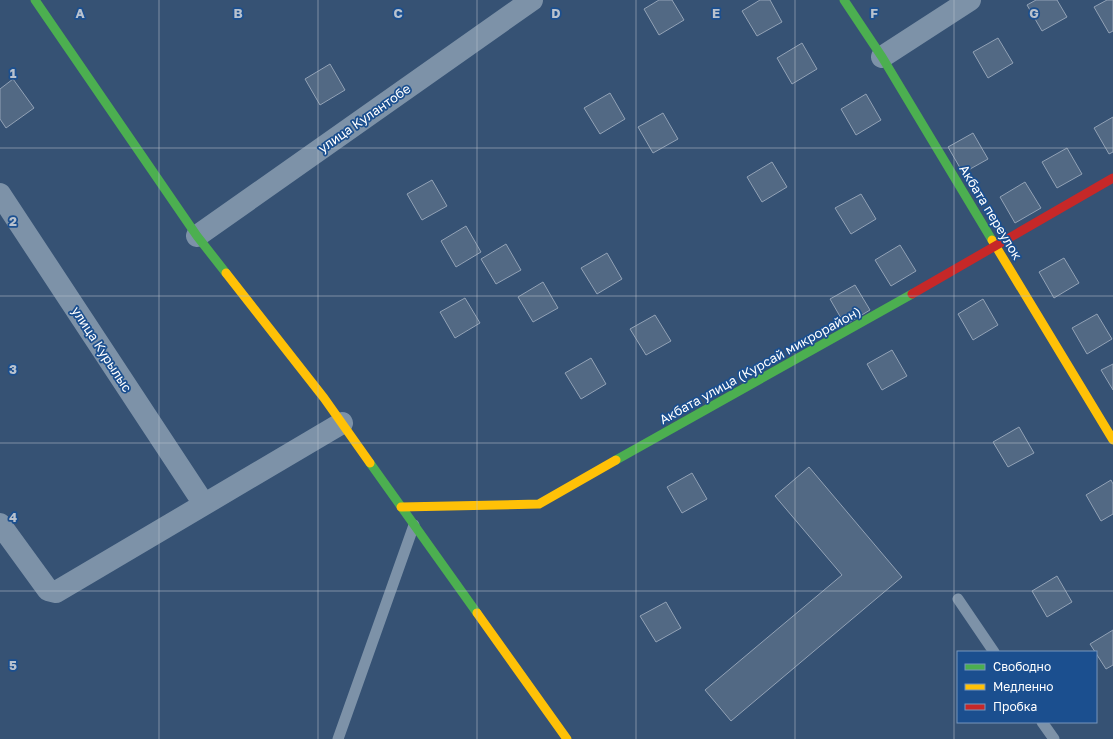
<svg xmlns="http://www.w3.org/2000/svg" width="1113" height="739" font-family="'Golos Text',sans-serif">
	<rect width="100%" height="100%" fill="#365274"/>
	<path fill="#526984" stroke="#92a2b6" d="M659 0H672L684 20 659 35 644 9Z
		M760 0H770L782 22 757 36 742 11Z
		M1036 0H1057L1067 17 1042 31 1027 5Z
		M1107 0H1113V31L1109 33 1094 7Z
		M998 38 1013 63 988 78 973 52Z
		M802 43 817 69 792 84 777 58Z
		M330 64 345 90 320 105 305 79Z
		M13 79 34 108 6 128 0 119V89Z
		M610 93 625 119 600 134 584 108Z
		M866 94 881 120 856 135 841 109Z
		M663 113 678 139 653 153 638 127Z
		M1113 117V152L1109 154 1094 128Z
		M973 133 988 159 963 173 948 147Z
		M1067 148 1082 174 1057 188 1042 162Z
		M772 162 787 187 762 202 747 177Z
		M432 180 447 206 422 220 407 194Z
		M1025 182 1041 208 1015 223 1000 197Z
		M861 194 876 219 851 234 835 208Z
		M466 226 481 252 456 267 441 241Z
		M506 244 521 270 496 284 481 259Z
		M900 245 916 271 891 286 875 260Z
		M607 253 622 279 597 294 581 268Z
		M1064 258 1079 283 1054 298 1039 272Z
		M543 282 558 308 533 322 518 297Z
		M855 285 870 310 845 325 830 299Z
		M465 298 480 323 455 338 440 312Z
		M983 299 998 325 973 340 958 314Z
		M1097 314 1112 339 1087 354 1072 328Z
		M655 315 671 341 646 355 630 329Z
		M892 350 907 376 882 390 867 364Z
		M591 358 606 384 581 399 565 373Z
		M1113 364V390L1101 370Z
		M1019 427 1034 453 1008 467 993 442Z
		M809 467 902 577 731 721 705 690 842 575 775 496Z
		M692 473 707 499 682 513 667 487Z
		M1111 480 1113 484V514L1101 521 1086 495Z
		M1057 576 1072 602 1047 617 1032 591Z
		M666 602 681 628 656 642 640 616Z
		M1113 630V665L1106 669 1090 644Z"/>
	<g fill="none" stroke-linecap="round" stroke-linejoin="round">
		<path stroke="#7d92a8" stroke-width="11" d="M958 599 994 652
			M1042 722 1054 739
			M338 739 414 525"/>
		<path stroke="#7d92a8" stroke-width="22" d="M882 57 970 0
			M0 194 204 504
			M197 236 532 0
			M0 524 48 590 56 592 342 423"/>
		<path stroke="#4caf50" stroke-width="9" d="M35 0 197 236 226 273
			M844 0 882 57 992 240
			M616 460 912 294
			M370 463 477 613"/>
		<path stroke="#ffc107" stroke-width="9" d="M992 240 1113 440
			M226 273 324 398 370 463
			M401 507 539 504 616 460
			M477 613 567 739"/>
		<path stroke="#c62828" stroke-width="9" d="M912 294 1113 178"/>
	</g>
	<path fill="none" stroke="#b9c2ce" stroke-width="1" stroke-opacity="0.55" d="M159 0V739M318 0V739M477 0V739M636 0V739M795 0V739M954 0V739M0 148H1113M0 296H1113M0 443H1113M0 591H1113"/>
	<g text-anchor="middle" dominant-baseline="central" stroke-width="3.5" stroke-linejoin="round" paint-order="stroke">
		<g font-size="13" fill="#fff" stroke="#1b4f8f">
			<text transform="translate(364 118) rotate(-35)">улица Кулантобе</text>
			<text transform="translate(991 212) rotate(59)">Акбата переулок</text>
			<text transform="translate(102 349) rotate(57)">улица Курылыс</text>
			<text transform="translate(760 365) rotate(-29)">Акбата улица (Курсай микрорайон)</text>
		</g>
	</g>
	<g font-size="13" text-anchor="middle" font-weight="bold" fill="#b9c2ce" stroke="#1b4f8f" stroke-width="3.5" stroke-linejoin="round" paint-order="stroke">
		<text x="80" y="18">A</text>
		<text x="238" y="18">B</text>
		<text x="398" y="18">C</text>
		<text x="556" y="18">D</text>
		<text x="716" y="18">E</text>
		<text x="874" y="18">F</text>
		<text x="1034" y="18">G</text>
		<text x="13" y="78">1</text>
		<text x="13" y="226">2</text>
		<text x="13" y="374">3</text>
		<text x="13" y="522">4</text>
		<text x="13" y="670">5</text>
	</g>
	<rect x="957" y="651" width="140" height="72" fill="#1b4f8f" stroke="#7695bc"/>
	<rect x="965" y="664" width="20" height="6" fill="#4caf50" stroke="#7695bc"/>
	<text x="993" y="671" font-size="12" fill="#ffffff">Свободно</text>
	<rect x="965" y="684" width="20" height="6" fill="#ffc107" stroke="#7695bc"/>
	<text x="993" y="691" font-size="12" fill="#ffffff">Медленно</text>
	<rect x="965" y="704" width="20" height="6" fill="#c62828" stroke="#7695bc"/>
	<text x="993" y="711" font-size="12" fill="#ffffff">Пробка</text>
</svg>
